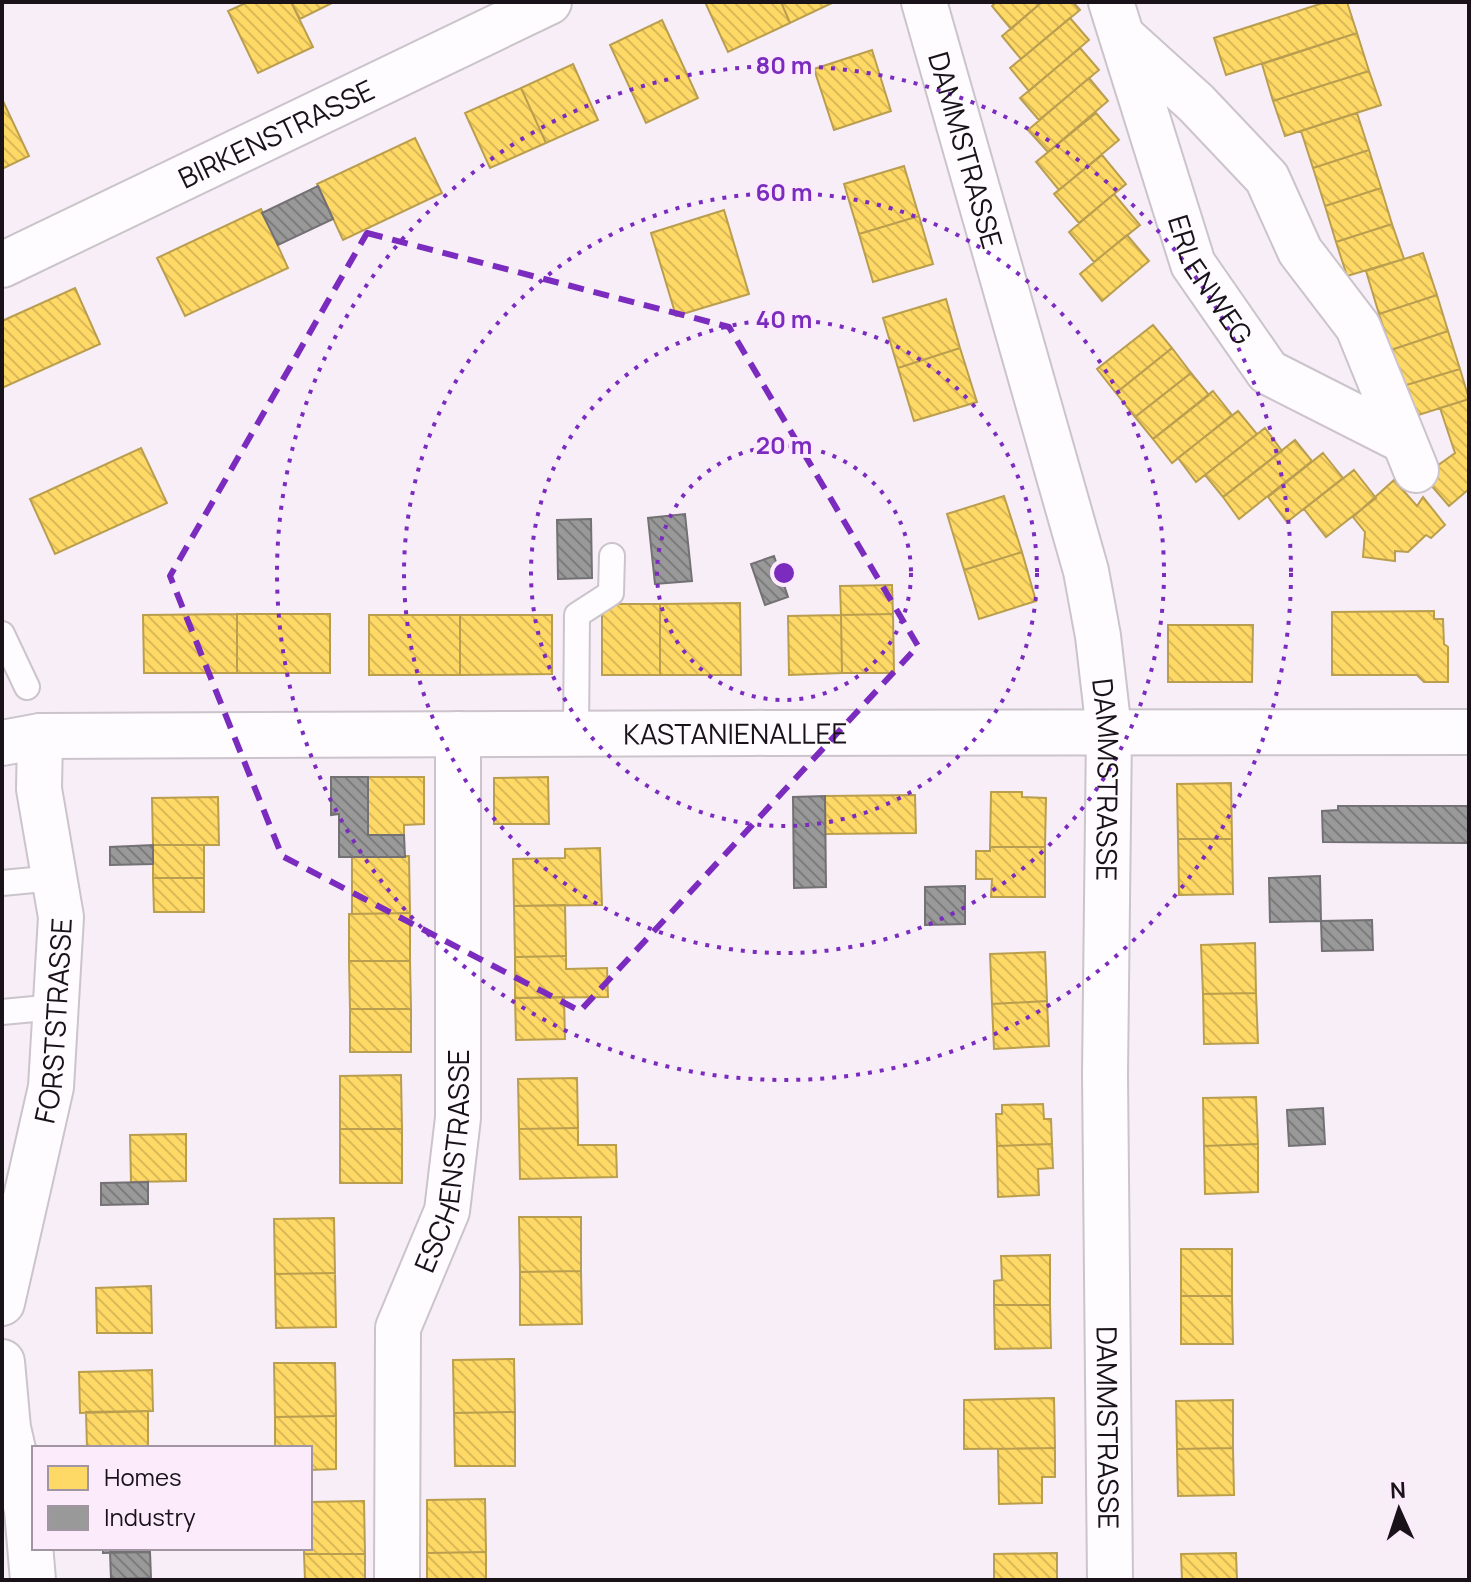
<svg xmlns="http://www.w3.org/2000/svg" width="1471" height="1582" font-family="Manrope,sans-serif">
	<defs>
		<pattern id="homes-back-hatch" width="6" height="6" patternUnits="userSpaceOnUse" patternTransform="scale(2)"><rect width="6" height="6" fill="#ffd966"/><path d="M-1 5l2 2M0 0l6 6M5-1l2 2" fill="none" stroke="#dab958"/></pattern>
		<pattern id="industry-back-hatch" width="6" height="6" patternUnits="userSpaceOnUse" patternTransform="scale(2)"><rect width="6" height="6" fill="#999"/><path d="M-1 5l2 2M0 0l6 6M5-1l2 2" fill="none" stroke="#7c7c7c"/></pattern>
	</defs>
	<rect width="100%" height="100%" fill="#f8eef8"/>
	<path fill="url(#homes-back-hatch)" stroke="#ba9e4f" stroke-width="2" d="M248 2H291L313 47 258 73 228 11Z
		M291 2H334L300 19Z
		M705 2H781L790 23 728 52Z
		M781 2H834L790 23Z
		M996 2H1042L1011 29 992 6Z
		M1042 2H1073L1080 10 1021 59 1002 36Z
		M1326 2H1347L1357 33 1226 75 1214 38Z
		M1070 18 1089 40 1029 91 1010 68Z
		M662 20 698 98 646 123 610 45Z
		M1357 33 1369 71 1273 101 1262 64Z
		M1080 48 1099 70 1039 120 1020 98Z
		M872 50 891 111 834 130 814 69Z
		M573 64 598 120 546 143 521 88Z
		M1369 71 1381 105 1285 136 1273 101Z
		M1089 78 1108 101 1048 152 1028 130Z
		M521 88 546 143 490 168 465 113Z
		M2 99 29 156 2 169Z
		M1096 113 1119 140 1059 190 1036 162Z
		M1357 113 1369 150 1313 168 1301 131Z
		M415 138 442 193 343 240 317 184Z
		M1369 150 1381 188 1325 206 1313 168Z
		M1102 155 1126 184 1079 223 1054 194Z
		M904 166 919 216 859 234 844 184Z
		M1381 188 1392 224 1336 242 1325 206Z
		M1114 194 1140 225 1094 262 1069 232Z
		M261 209 288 268 185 316 157 258Z
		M724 210 749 294 676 316 651 233Z
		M919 216 933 264 873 282 859 234Z
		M1392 224 1404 259 1347 276 1336 242Z
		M1127 235 1149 261 1102 301 1080 274Z
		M1423 253 1437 295 1379 314 1366 271Z
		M75 288 100 344 2 388V321Z
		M1437 295 1448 331 1391 350 1379 314Z
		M946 299 960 348 898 368 883 318Z
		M1153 325 1172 348 1116 393 1097 369Z
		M1448 331 1460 369 1403 386 1391 350Z
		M960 348 977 402 914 421 898 368Z
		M1172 348 1191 373 1135 417 1116 393Z
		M1460 369 1469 399 1412 417 1403 386Z
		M1191 373 1209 395 1153 439 1135 417Z
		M1213 391 1232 415 1172 463 1153 439Z
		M1469 399V489L1449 506 1423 476 1455 453 1440 408Z
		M1238 411 1257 434 1196 482 1178 458Z
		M1265 428 1282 451 1223 497 1205 475Z
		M1295 440 1312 461 1239 519 1223 497Z
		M141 448 167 503 55 554 30 499Z
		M1323 453 1343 478 1287 522 1268 497Z
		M1354 470 1376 498 1326 537 1304 509Z
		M1394 480 1417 506 1423 497 1445 525 1431 538 1426 535 1408 552 1395 551V561L1363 557 1365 532 1353 517Z
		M1004 496 1022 552 964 570 947 514Z
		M1022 552 1036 601 979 619 964 570Z
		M892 585 893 614 841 615 840 586Z
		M740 603 741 675H660V604Z
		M602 604H660V675H602Z
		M1434 611V619H1443L1444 644 1448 647V682H1424L1417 675H1332V612Z
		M237 614V673H144L143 615Z
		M237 614H330V673H237Z
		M893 614 894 673H842L841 615Z
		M369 615H460V675H369Z
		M460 615H552V674L460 675Z
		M841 615 842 673 789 675 788 616Z
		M1168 625H1253L1252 682H1168Z
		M368 777H424V824L404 825V835H368Z
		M548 777 549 824H494V778Z
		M1231 783 1232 839H1178L1177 784Z
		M991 792H1022V797L1046 798 1045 847H990Z
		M915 795 916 833 825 834V796Z
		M218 797 219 845H153L152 798Z
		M1178 839H1232L1233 894 1179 895Z
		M153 845H204V878H153Z
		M990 847H1045V897H991L992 879H976V851H990Z
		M600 848 602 905 514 906 513 859 565 858V849Z
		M409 856 410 913 352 914V857Z
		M153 878H204V912H154Z
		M565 905 566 956 515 957 514 906Z
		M410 913V961H349V914Z
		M1255 943 1256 993 1203 994 1201 945Z
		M1045 952 1047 1001 992 1004 990 954Z
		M566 956V969L607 968 608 997 515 998V957Z
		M349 961H410L411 1009H350Z
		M1256 993 1258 1043 1204 1044 1203 994Z
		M564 997 565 1039 516 1040 515 998Z
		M1047 1001 1049 1046 994 1049 992 1004Z
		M350 1009H411V1052H350Z
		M401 1075 402 1129H340V1076Z
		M577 1078 578 1128 519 1129 518 1079Z
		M1256 1097 1258 1144 1204 1146 1203 1098Z
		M1043 1104 1044 1119H1051L1052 1144 997 1146 996 1114H1002V1105Z
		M578 1128V1145H616L617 1177 520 1179 519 1129Z
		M340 1129H402V1183H340Z
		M186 1134V1181L131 1182 130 1135Z
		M1052 1144 1053 1168 1038 1169 1039 1195 998 1197 997 1146Z
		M1258 1144V1192L1205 1194 1204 1146Z
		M519 1217H581V1271L520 1272Z
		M334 1218 335 1273 275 1274 274 1219Z
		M1181 1249H1232V1296H1181Z
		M1050 1255V1305H994V1281L1002 1280 1001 1256Z
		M581 1271 582 1324 520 1325V1272Z
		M335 1273 336 1327 276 1328 275 1274Z
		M151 1286 152 1333H97L96 1288Z
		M1181 1296H1232L1233 1344H1181Z
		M994 1305H1050L1051 1348 995 1349Z
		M514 1359 515 1412 454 1413 453 1360Z
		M274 1363H335L336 1416 275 1417Z
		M152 1370 153 1411 80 1413 79 1372Z
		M1054 1398 1055 1448 964 1449V1400Z
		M1233 1400V1448L1177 1449 1176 1401Z
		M148 1411V1448H87L86 1412Z
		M515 1412V1466H455L454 1413Z
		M336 1416V1469L310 1470V1448H275V1417Z
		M1055 1448V1477H1042V1503L999 1504 998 1449Z
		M1233 1448 1234 1495 1178 1496 1177 1449Z
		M485 1499 486 1552 427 1553V1500Z
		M364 1501 365 1554H304V1548H310V1502Z
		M486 1552V1580H427V1553Z
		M1057 1553V1580H994V1554Z
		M1236 1553 1237 1580H1182L1181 1554Z
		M304 1554H365V1580H305Z"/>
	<path fill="url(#industry-back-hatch)" stroke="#737173" stroke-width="2" d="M318 186 333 219 278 245 262 213Z
		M685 514 692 581 655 584 648 518Z
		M591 519 592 578 558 579 557 520Z
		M774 556 788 597 765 605 751 564Z
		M331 777H368V835H404L405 857H339V814L331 815Z
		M825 796 826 887 794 888 793 797Z
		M1338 806H1469V843L1323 842 1322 811 1338 810Z
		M153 845V864L110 865V847Z
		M1320 876 1321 921 1270 922 1269 878Z
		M965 886V924L925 925V887Z
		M1372 920 1373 950 1322 951 1321 921Z
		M1323 1108 1325 1144 1289 1146 1287 1110Z
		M148 1182V1204L101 1205V1183Z
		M103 1548H150V1552L103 1553Z
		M110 1552H150L151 1578 111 1579Z"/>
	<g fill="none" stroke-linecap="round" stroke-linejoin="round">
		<defs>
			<path id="lane" d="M2 634 27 687
				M576 735 577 615 611 593 612 556
				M2 883 55 878
				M2 1012 56 1007"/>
			<g id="street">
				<path id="s1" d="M924 2 1086 571 1098 636 1109 731 1105 1074 1110 1580"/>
				<path id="s2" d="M1111 2 1193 264 1268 372 1402 440"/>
				<path d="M1122 36 1196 103 1267 178 1300 251 1358 327 1416 470"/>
				<path id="s3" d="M2 743 40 736C516 734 993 731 1469 732"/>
				<path id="s4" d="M2 1303 51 1087 61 917 39 789 40 736"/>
				<path d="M2 1362 8 1428 27 1510 33 1580"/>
				<path id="s5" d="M397 1580 398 1328 447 1211 458 1118V734"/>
			</g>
			<g id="secondary">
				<path id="s6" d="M2 265 549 2"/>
			</g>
		</defs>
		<use href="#lane" stroke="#cbc4cb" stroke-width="28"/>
		<use href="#street" stroke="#cbc4cb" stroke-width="48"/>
		<use href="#secondary" stroke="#cbc4cb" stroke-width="48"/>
		<use href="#lane" stroke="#fefcfe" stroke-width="24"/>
		<use href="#street" stroke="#fefcfe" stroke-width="44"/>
		<use href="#secondary" stroke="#fefcfe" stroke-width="44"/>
	</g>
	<path fill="none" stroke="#7b2cbf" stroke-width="6" stroke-dasharray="16 10" stroke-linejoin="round" d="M367 233 729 327 918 646 580 1011 282 856 170 576Z"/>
	<g fill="none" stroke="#7b2cbf" stroke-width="4" stroke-dasharray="4 8">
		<circle cx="784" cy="573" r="127"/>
		<circle cx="784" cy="573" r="253"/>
		<circle cx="784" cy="573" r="380"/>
		<circle cx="784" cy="573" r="507"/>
	</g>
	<g text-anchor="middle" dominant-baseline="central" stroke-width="8" stroke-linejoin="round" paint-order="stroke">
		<g font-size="28" fill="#191319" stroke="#fbebfb">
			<text stroke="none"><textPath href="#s6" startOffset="304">BIRKENSTRASSE</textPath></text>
			<text stroke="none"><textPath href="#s1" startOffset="154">DAMMSTRASSE</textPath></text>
			<text stroke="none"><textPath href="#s2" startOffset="296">ERLENWEG</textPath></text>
			<text stroke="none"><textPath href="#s3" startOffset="734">KASTANIENALLEE</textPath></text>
			<text stroke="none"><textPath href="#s1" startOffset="802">DAMMSTRASSE</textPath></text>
			<text stroke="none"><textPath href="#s4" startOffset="288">FORSTSTRASSE</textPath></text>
			<text stroke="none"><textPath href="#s5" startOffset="428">ESCHENSTRASSE</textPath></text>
			<text stroke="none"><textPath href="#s1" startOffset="1450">DAMMSTRASSE</textPath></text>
		</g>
	</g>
	<circle cx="784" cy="573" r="12" fill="#7b2cbf" stroke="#fbebfb" stroke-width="4"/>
	<g font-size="24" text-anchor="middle" font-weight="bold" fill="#7b2cbf" stroke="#fbebfb" stroke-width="8" stroke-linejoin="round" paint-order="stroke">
		<text x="784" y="74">80 m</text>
		<text x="784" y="201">60 m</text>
		<text x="784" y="328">40 m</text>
		<text x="784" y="454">20 m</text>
	</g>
	<rect width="1471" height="1582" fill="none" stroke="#191319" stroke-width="8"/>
	<rect x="32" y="1446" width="280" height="104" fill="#fbebfb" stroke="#a195a1" stroke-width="2"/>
	<rect x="48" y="1466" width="40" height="24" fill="#ffd966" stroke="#a195a1" stroke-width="2"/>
	<text x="104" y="1486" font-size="24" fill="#191319">Homes</text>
	<rect x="48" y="1506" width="40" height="24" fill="#999999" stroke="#a195a1" stroke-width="2"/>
	<text x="104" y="1526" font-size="24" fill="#191319">Industry</text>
	<g transform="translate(1399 1510) rotate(357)" stroke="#fbebfb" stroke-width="6" paint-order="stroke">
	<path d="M0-6L14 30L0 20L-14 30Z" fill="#191319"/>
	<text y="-12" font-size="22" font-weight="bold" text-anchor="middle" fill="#191319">N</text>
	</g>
</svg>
